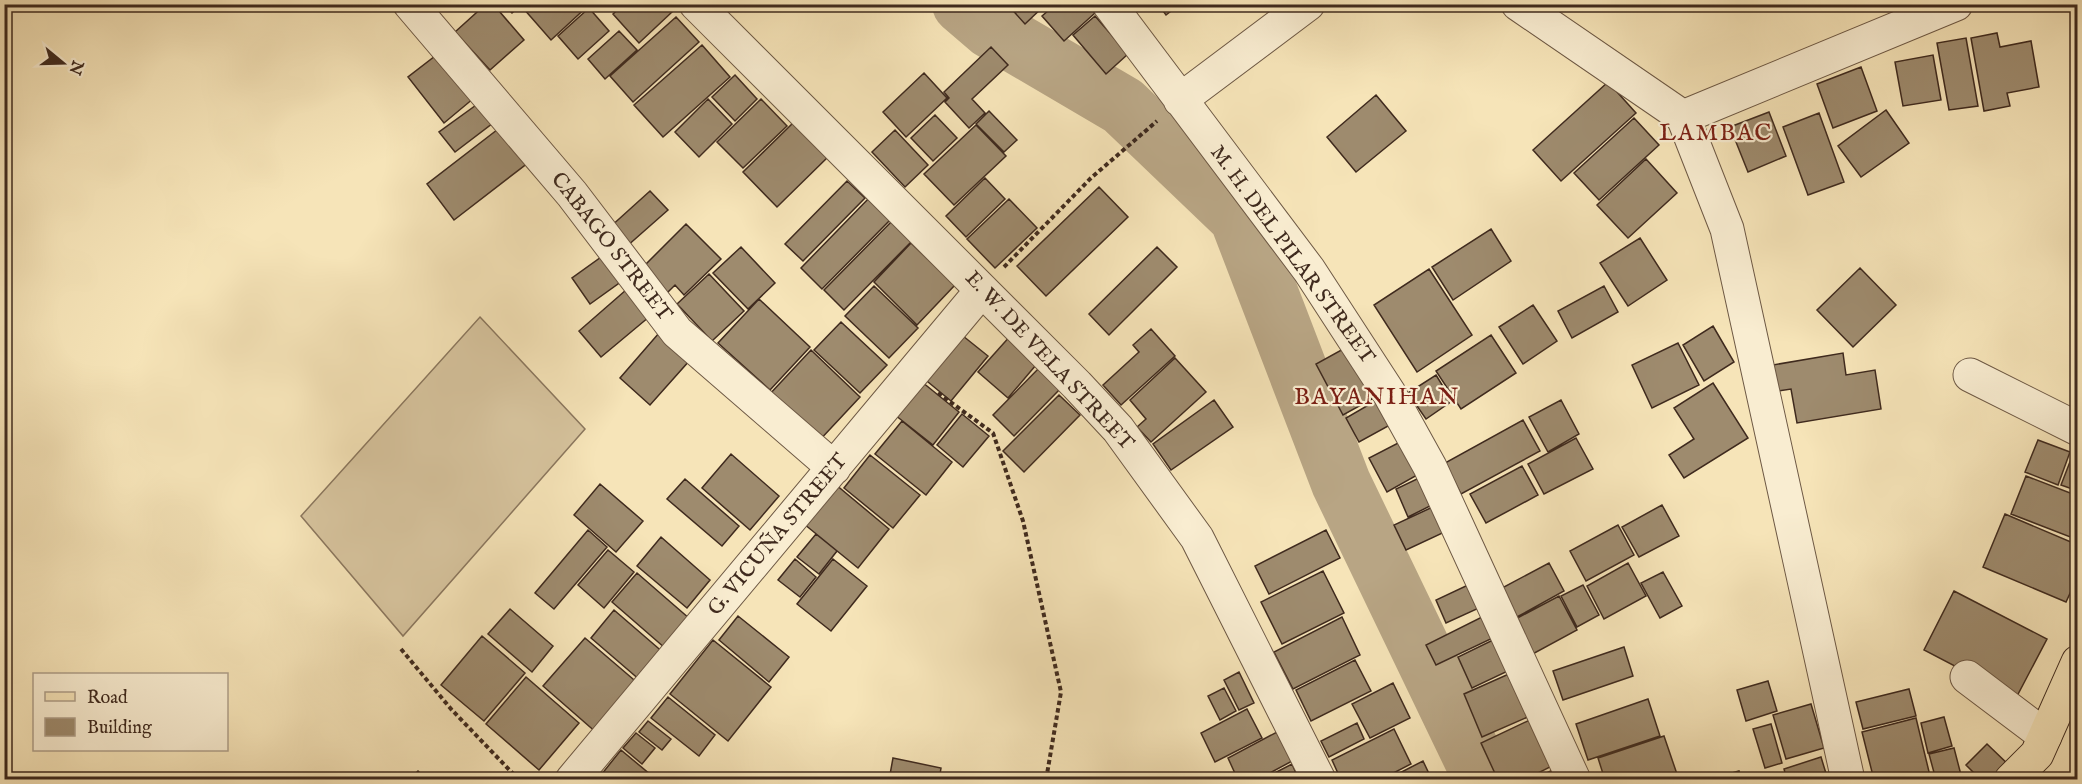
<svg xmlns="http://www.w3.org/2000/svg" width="2082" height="784" font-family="'IM FELL English',serif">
	<rect width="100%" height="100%" fill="#f6e4b8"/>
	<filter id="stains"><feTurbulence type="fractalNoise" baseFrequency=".00333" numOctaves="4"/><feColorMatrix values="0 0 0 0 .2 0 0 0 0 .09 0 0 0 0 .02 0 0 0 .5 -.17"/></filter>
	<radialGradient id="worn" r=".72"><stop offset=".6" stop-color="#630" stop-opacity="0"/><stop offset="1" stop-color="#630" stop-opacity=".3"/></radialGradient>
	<path fill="#d7c49e" stroke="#8b775e" stroke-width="1.5" d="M480 317 585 429 403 636 301 516Z"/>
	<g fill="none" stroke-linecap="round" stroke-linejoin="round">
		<path stroke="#b8a584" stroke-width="60" d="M962 4 990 28 1123 106 1239 217 1341 483 1484 780"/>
	</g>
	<path fill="#9e8b6e" stroke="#3f2a1e" stroke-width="1.5" d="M486 4H493L524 40 490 70 455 32Z
		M504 4H522L512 13Z
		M527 4H590L551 40 523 8Z
		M624 4H665L672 12 639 43 613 14Z
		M1007 4H1046L1025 24Z
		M1056 4H1087L1095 13 1064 41 1042 16Z
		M1158 4H1180L1166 15Z
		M589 8 609 31 578 59 558 36Z
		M1095 16 1128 54 1106 74 1073 35Z
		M676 17 699 42 633 102 610 76Z
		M619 31 637 50 605 79 588 59Z
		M1997 33 2000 47 2031 41 2039 87 2007 93 2010 106 1984 111 1971 38Z
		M1966 38 1978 106 1949 110 1937 43Z
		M702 45 730 77 663 137 634 105Z
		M991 47 1008 65 972 99 985 113 969 128 945 102 949 98 944 92Z
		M439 53 474 98 444 123 408 77Z
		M1933 55 1941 100 1903 106 1895 62Z
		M1861 67 1877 111 1833 128 1817 84Z
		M924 73 947 98 906 137 883 112Z
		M735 75 757 99 735 121 712 97Z
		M1608 82 1636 113 1561 181 1533 150Z
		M1376 95 1406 131 1356 172 1327 137Z
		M708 99 732 124 699 157 675 132Z
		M761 99 787 126 743 168 717 142Z
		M479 103 493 123 455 152 439 132Z
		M1886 110 1909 143 1861 177 1838 146Z
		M989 111 1017 140 1004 152 976 124Z
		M1769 112 1786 156 1748 172 1730 127Z
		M1819 113 1844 182 1808 195 1783 127Z
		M935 115 957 138 933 161 911 138Z
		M1634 118 1659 145 1599 200 1574 173Z
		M797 119 831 154 777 207 743 172Z
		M506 123 533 159 454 220 427 184Z
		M976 125 1006 156 954 205 924 174Z
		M895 130 928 165 905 187 872 152Z
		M1646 159 1677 193 1628 238 1597 205Z
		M985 178 1005 199 966 237 946 216Z
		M847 181 865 198 803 261 785 244Z
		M1099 187 1128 217 1046 296 1017 266Z
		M650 191 668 210 626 247 609 228Z
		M871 196 893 217 822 289 801 268Z
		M1009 199 1037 228 995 268 967 239Z
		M893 220 913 240 844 310 824 290Z
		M686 224 721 259 684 295 675 285 664 296 639 271Z
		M1491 229 1511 261 1453 300 1432 267Z
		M1640 238 1667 280 1628 306 1600 263Z
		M911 243 955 285 917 325 874 282Z
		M741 247 775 283 748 309 713 273Z
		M1157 247 1177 267 1109 335 1089 314Z
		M604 255 622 281 590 304 572 278Z
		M1860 268 1896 305 1853 347 1817 310Z
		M1429 269 1472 335 1417 372 1374 305Z
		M709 274 744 311 712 341 677 304Z
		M874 286 918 328 889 358 845 316Z
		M1604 286 1618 312 1572 338 1558 311Z
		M626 290 649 317 601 357 579 331Z
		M759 299 810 347 770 390 718 343Z
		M1533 305 1557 341 1523 364 1499 327Z
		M841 322 887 365 860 393 814 350Z
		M1713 326 1734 362 1704 381 1683 345Z
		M1151 329 1175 356 1121 405 1103 385 1139 352 1133 345Z
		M958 332 988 356 951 401 922 377Z
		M659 333 690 360 650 405 620 378Z
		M1012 334 1041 359 1008 398 978 372Z
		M1491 335 1516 373 1461 409 1436 371Z
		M1678 343 1699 385 1652 408 1632 365Z
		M1345 348 1372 399 1343 415 1316 364Z
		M811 350 860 397 817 443 768 396Z
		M1843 353 1846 375 1875 370 1881 409 1797 423 1791 389 1772 392 1767 366Z
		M1175 358 1206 392 1151 442 1137 427 1146 419 1130 400Z
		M1040 367 1061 388 1014 436 993 415Z
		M1436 375 1452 401 1426 419 1408 393Z
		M922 382 959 412 933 445 895 415Z
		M1713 383 1748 438 1684 478 1669 455 1694 439 1674 408Z
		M1059 395 1080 415 1024 472 1003 451Z
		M1214 400 1233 427 1171 470 1153 444Z
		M1377 400 1390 425 1359 442 1346 418Z
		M1561 400 1579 434 1548 452 1529 417Z
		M962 414 989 436 963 467 937 445Z
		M1523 420 1540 451 1461 494 1445 463Z
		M902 421 952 462 926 495 875 454Z
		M1576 438 1593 469 1544 494 1528 464Z
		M2038 440 2070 452 2058 485 2025 472Z
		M1402 441 1419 474 1387 492 1369 458Z
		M731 454 779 496 750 530 702 488Z
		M2073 454 2078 456V491L2061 485Z
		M870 455 920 495 893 528 844 488Z
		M1522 466 1538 495 1486 523 1470 494Z
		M2026 476 2078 496V540L2011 514Z
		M1419 478 1432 505 1408 517 1396 489Z
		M685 479 739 526 722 546 667 499Z
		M600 484 643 521 616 552 574 515Z
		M835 484 889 529 858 568 804 524Z
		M1437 505 1449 530 1406 550 1394 525Z
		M1662 505 1679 536 1639 557 1622 527Z
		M2005 514 2078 545V576L2066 602 1983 567Z
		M1618 525 1634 555 1586 581 1570 551Z
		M588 530 607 547 554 609 535 593Z
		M1326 530 1340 558 1269 594 1255 566Z
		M816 534 837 551 819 574 797 557Z
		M661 537 710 580 687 608 637 566Z
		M608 550 634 572 604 608 578 585Z
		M795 559 816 577 800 597 778 580Z
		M833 559 867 586 831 631 797 604Z
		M1549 563 1564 591 1517 617 1502 588Z
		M1628 563 1646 596 1604 619 1587 586Z
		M1323 571 1344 613 1282 644 1261 602Z
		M1663 572 1682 606 1660 618 1641 583Z
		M637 573 690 619 665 648 612 602Z
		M1468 585 1479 608 1446 623 1436 600Z
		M1583 585 1599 615 1577 627 1561 596Z
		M1954 591 2047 639 2016 698 1924 650Z
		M1559 596 1577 630 1529 656 1510 622Z
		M510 609 553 646 532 672 488 634Z
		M614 610 665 654 641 681 591 638Z
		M1486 615 1497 636 1436 665 1426 645Z
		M738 616 789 657 769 682 719 640Z
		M1342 617 1360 655 1293 689 1274 652Z
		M482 636 525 673 484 721 441 685Z
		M585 638 640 685 598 734 543 686Z
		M1495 639 1510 670 1472 688 1458 657Z
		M713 640 771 687 728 741 670 694Z
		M1624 647 1633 676 1563 700 1553 671Z
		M1355 660 1371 691 1311 721 1296 690Z
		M1239 672 1254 703 1239 710 1224 680Z
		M1511 673 1530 716 1482 737 1464 694Z
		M526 677 579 723 539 770 486 724Z
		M1768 681 1777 711 1746 721 1737 690Z
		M1393 683 1410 718 1370 738 1352 704Z
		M1224 688 1236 711 1220 720 1208 696Z
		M1909 689 1916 716 1863 729 1856 702Z
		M668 697 715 735 699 756 651 718Z
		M1648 699 1660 736 1588 760 1576 724Z
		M1811 704 1824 748 1786 759 1773 715Z
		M1247 709 1262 738 1215 762 1201 733Z
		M1944 717 1952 746 1928 753 1921 723Z
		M1534 718 1556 764 1524 780H1498L1481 743Z
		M1916 718 1931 780H1874L1862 732Z
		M648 721 671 739 662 750 639 732Z
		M1357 723 1364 739 1329 757 1321 741Z
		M1771 724 1782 763 1765 768 1753 729Z
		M1394 729 1411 764 1380 780H1341L1332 760Z
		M1279 731 1294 760 1257 780H1238L1228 758Z
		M636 733 655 748 642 764 623 748Z
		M1664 736 1679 780H1605L1598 758Z
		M1987 744 2012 768 2000 780H1981L1966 765Z
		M1954 748 1961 775 1936 780 1929 754Z
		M621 750 657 780H597Z
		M1821 757 1828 780H1787L1784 769Z
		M893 758 941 768 939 780H889Z
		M1423 761 1432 780H1386Z
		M1292 764 1299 780H1261Z
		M1561 766 1567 780H1532Z
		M418 771 427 780H409Z
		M1739 771 1742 780H1708Z
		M972 773 1004 780H971Z"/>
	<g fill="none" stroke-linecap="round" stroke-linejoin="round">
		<defs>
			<path id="minor" d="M410 4 572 194 677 332 834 468
				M696 4 1077 385 1118 429 1197 538 1319 780
				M1109 4 1309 270 1389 393 1430 467 1574 780
				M1518 4 1683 117
				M1180 100 1308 4
				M1683 117 1727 229 1848 780
				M1683 117 1956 4
				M1970 375 2078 429
				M1967 677 2045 736
				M572 780 982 290"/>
			<path id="major" d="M2011 780 2037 754 2078 662"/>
		</defs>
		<use href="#minor" stroke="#6d5844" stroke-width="35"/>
		<use href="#major" stroke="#3f2a1e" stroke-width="35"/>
		<path stroke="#3f2a1e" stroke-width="4" stroke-dasharray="4.5 3" stroke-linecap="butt" d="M1004 267 1091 178 1157 121
			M938 393 993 433 1023 521 1061 692 1046 780
			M401 649 451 709 519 780"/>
		<use href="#minor" stroke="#f9edd1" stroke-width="33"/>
		<use href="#major" stroke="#f6e4b8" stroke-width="33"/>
	</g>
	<g text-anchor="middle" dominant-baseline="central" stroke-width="4.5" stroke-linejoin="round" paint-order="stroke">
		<g font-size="21" fill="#3f2a1e" stroke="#f9edd1">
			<text transform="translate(611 247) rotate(52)">CABAGO STREET</text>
			<text transform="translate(1292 255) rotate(54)">M. H. DEL PILAR STREET</text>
			<text transform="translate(1049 361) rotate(47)">E. W. DE VELA STREET</text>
			<text transform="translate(778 535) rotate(-50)">G. VICUÑA STREET</text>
		</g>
		<g font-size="24" letter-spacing="1.5" fill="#7a1f14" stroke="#f9edd1">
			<text x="1716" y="133">LAMBAC</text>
			<text x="1377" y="397">BAYANIHAN</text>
		</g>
	</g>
	<rect width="2082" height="784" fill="none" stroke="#f6e4b8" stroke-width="24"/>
	<rect x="6" y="6" width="2070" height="772" fill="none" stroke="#3f2a1e" stroke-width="3"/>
	<rect x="12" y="12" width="2058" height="760" fill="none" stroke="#3f2a1e" stroke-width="1.5"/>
	<rect x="33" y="673" width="195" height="78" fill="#f9edd1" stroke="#af9f89" stroke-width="1.5"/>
	<rect x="45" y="692" width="30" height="9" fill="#f6e4b8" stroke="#af9f89" stroke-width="1.5"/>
	<text x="87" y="703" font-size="18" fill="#3f2a1e">Road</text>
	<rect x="45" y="718" width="30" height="18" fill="#9e8b6e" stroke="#af9f89" stroke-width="1.5"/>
	<text x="87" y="733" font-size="18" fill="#3f2a1e">Building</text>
	<g transform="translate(63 63) rotate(109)" stroke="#f9edd1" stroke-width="4.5" paint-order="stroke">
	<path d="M0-4.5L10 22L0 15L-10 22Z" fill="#3f2a1e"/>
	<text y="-9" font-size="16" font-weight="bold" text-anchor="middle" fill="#3f2a1e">N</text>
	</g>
	<rect width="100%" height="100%" filter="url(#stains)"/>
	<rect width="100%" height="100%" fill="url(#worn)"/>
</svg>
